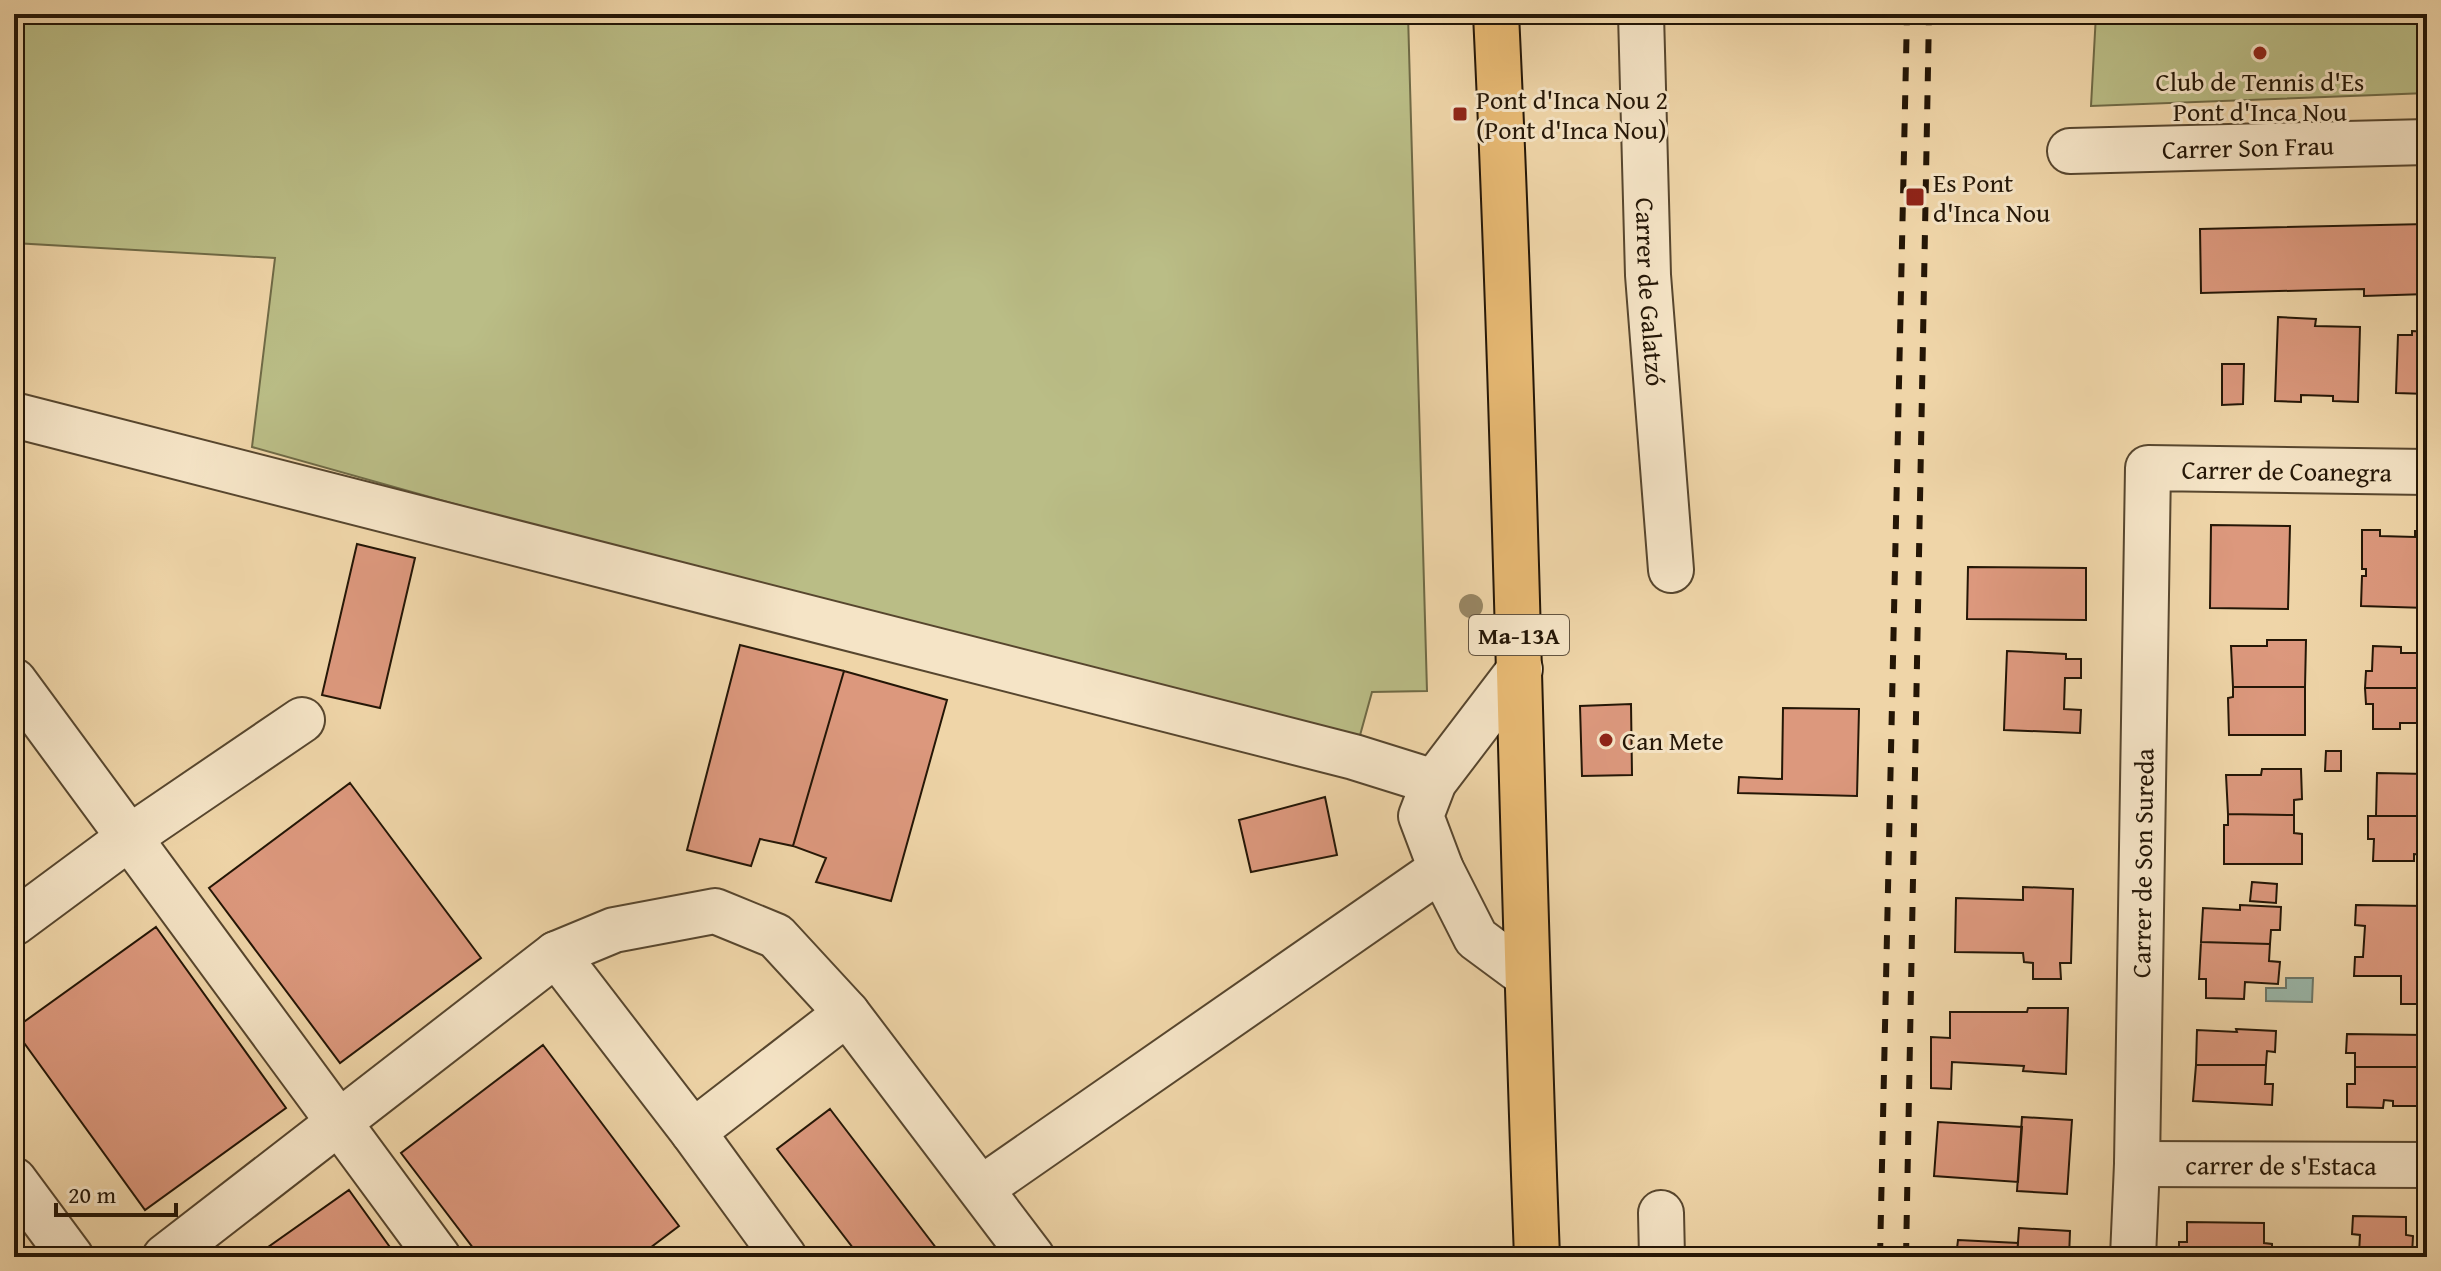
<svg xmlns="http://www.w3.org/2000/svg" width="2441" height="1271" font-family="'Gentium Book Plus',serif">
	<rect width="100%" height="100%" fill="#efd5a8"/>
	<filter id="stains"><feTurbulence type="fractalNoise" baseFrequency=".0025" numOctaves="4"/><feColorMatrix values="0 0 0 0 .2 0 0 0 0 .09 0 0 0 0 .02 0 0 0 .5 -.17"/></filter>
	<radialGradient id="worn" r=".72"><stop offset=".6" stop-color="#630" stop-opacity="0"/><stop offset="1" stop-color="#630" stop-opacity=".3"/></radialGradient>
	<path fill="#babd86" stroke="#6f6a46" stroke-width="2" d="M14 14H1408L1427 691 1372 692 1354 757 252 447 275 258 14 243Z
		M2096 14H2427V93L2091 106Z"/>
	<path fill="#9ab8ab" stroke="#6b7769" stroke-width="2" d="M2286 978H2313L2312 1002 2266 1001V988H2286Z"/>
	<path fill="#dc987d" stroke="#241606" stroke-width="2" d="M2427 224V294L2364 296V289L2201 293 2200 229Z
		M2278 317 2316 319 2315 326 2360 327 2358 402 2333 401V396L2301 395V402L2275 401Z
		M2412 331 2427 332V394L2396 393 2398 335H2412Z
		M2222 364H2244L2243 404 2222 405Z
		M2211 525 2290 526 2288 609 2210 608Z
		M2362 530H2380V536L2415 537V531H2427V608L2361 606 2362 576H2366V569H2362Z
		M357 544 415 558 380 708 322 695Z
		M1968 567 2086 568V620L1967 619Z
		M2267 640H2306L2305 687H2233L2231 646H2267Z
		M740 645 844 671 793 846 760 839 751 866 687 850Z
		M2373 646 2401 647V653H2427V688H2365L2366 671H2372Z
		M2007 651 2066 654V659H2081V678H2065L2064 709 2081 710 2080 733 2004 730Z
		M844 671 947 700 891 901 816 882 826 858 793 846Z
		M2233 687H2305V735H2229L2228 698 2233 697Z
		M2365 688H2427V723H2400V729H2373V704H2366Z
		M1631 704 1632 775 1582 776 1580 706Z
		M1783 708 1859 709 1857 796 1738 793 1739 777 1782 779Z
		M2326 751H2341V771H2325Z
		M2262 769H2301L2302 799 2294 800V815L2228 814 2226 775H2261Z
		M2377 773 2427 774V816H2376Z
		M350 783 481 958 340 1063 209 888Z
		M1325 797 1337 855 1251 872 1239 820Z
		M2228 814 2294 815V833L2302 834V864H2224V825H2228Z
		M2368 816H2427V855L2414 854V861H2373L2374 839H2368Z
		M2252 882 2277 884 2276 903 2250 901Z
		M2023 887 2073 889 2071 963H2060L2061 979H2033V963L2024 962 2023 953 1955 952 1956 898 2023 900Z
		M2240 905 2281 907 2280 930H2271L2270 944 2201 942 2203 908 2240 910Z
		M2356 905 2427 906V1004H2401V976H2354L2355 957H2363L2365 926 2355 925Z
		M156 927 286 1108 145 1210 14 1029Z
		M2201 942 2270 944 2269 961 2280 962 2278 984 2245 982 2244 999 2206 998V979H2199Z
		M2028 1008H2068L2066 1074 2023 1071 2024 1066 1952 1062 1951 1089 1931 1088V1037L1950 1038V1012H2027Z
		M2236 1029 2276 1031 2275 1052 2267 1051 2266 1065H2196L2197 1030 2237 1032Z
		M2347 1034 2425 1035V1067H2355V1053H2346Z
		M543 1045 679 1226 638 1257H480L401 1153Z
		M2196 1065H2266L2265 1084H2273L2272 1105 2193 1101Z
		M2355 1067H2425L2424 1106H2393V1101L2384 1100 2383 1108 2347 1107V1084H2355Z
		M830 1109 943 1257H860L777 1149Z
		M2022 1117 2072 1120 2067 1194 2017 1191Z
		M1938 1122 2022 1127 2018 1182 1934 1176Z
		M349 1190 397 1257H254Z
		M2353 1216 2406 1217V1235L2413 1236 2412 1255 2359 1253 2360 1235 2352 1234Z
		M2187 1222 2264 1223V1243L2272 1244V1257H2179V1242H2187Z
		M2019 1228 2070 1231 2069 1257H2017Z
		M1958 1240 2018 1243 2017 1257H1956Z
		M2364 1253 2424 1254V1257H2364Z"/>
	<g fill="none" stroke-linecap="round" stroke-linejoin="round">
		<defs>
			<g id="minor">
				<path id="s1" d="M1641 14 1648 275 1671 570"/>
				<path id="s2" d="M2070 151 2427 142"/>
				<path d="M14 415 1354 757 1434 782"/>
				<path d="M1520 669 1434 782 1421 816 1441 869 1476 938 1526 975"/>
				<path d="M14 681 438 1257"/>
				<path d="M14 923 130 837 302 720"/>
				<path d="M556 954 614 930 715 911 776 936 847 1013"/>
				<path d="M693 1132 784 1257"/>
				<path id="s3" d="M2137 1164 2427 1165"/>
				<path d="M14 1180 71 1257"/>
				<path d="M982 1188 1441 869"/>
				<path d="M1661 1213 1662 1257"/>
				<path d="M165 1257 556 954 693 1132 847 1013 1032 1257"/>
				<path id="s4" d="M2133 1257 2137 1164 2148 468 2427 472"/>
			</g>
			<path id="major" d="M1496 14C1516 428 1521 843 1537 1257"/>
		</defs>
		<use href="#minor" stroke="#57462e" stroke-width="48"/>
		<use href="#major" stroke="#241606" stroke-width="48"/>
		<use href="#minor" stroke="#f5e4c6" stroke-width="44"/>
		<use href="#major" stroke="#e8ba74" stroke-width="44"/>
		<path stroke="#241606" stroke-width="6" stroke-dasharray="14 14" stroke-linecap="butt" d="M1880 1257 1907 14
			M1906 1257 1929 14"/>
	</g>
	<circle fill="#988764" cx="1471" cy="606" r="12"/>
	<g fill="#8f2418" stroke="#f5e4c6" stroke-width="3">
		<circle cx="2260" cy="53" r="8"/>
		<rect x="1452" y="106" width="16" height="16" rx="4"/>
		<rect x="1905" y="187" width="20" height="20" rx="4"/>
		<circle cx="1606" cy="740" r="8"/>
	</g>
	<g text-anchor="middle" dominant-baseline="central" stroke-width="6" stroke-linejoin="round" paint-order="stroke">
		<rect fill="#f5e4c6" stroke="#635440" stroke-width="2" x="1469" y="615" width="100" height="40" rx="6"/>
		<g font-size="24" font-weight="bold" fill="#241606">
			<text x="1519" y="635">Ma-13A</text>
		</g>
		<g font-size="26" fill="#241606" stroke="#f5e4c6" text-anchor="start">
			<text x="2260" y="81" text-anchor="middle">Club de Tennis d'Es<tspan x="2260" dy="30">Pont d'Inca Nou</tspan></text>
			<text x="1476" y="99">Pont d'Inca Nou 2<tspan x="1476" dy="30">(Pont d'Inca Nou)</tspan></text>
			<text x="1933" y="182">Es Pont<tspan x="1933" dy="30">d'Inca Nou</tspan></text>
			<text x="1622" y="740">Can Mete</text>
		</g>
		<g font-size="26" fill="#241606" stroke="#f5e4c6">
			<text stroke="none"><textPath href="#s2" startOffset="178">Carrer Son Frau</textPath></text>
			<text stroke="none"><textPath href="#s1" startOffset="278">Carrer de Galatzó</textPath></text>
			<text stroke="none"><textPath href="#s4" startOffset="928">Carrer de Coanegra</textPath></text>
			<text stroke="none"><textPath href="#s4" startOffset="394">Carrer de Son Sureda</textPath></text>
			<text stroke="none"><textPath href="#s3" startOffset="144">carrer de s'Estaca</textPath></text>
		</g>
	</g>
	<rect width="2441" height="1271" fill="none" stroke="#efd5a8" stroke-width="48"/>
	<rect x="16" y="16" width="2409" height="1239" fill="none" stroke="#241606" stroke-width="4"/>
	<rect x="24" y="24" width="2393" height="1223" fill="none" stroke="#241606" stroke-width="2"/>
	<path d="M56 1203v12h120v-12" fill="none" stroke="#241606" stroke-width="4"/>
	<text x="68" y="1203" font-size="24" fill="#241606" stroke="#f5e4c6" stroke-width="6" paint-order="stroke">20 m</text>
	<rect width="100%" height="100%" filter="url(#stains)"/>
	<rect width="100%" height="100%" fill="url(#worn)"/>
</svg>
